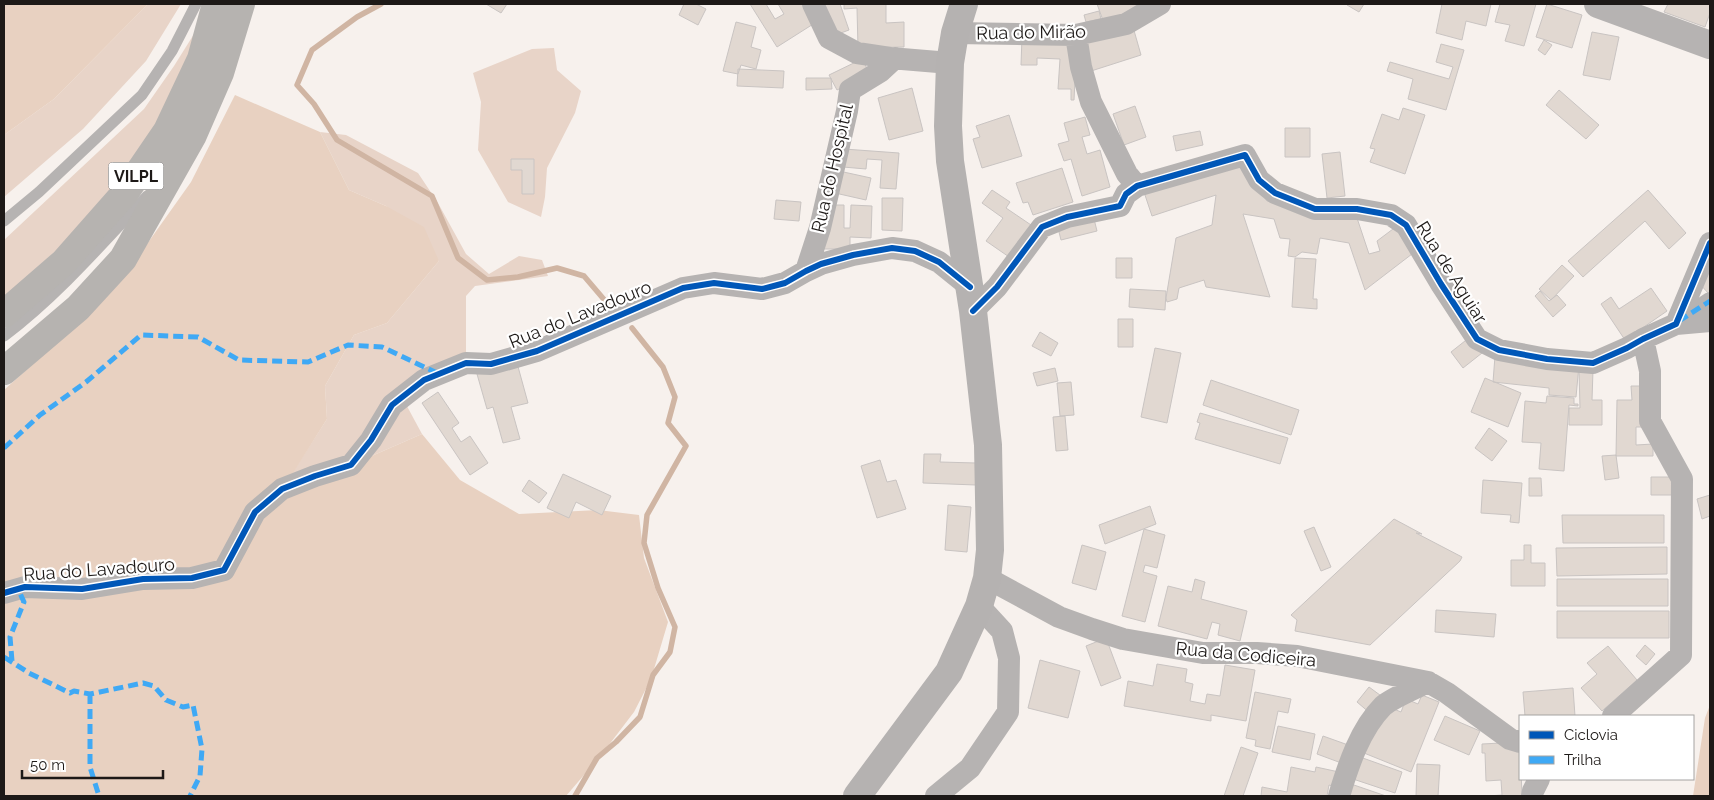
<svg xmlns="http://www.w3.org/2000/svg" width="1714" height="800" font-family="Raleway,sans-serif">
	<rect width="100%" height="100%" fill="#f7f1ed"/>
	<path fill="#e8d4c8" d="M148 4H181L146 61 83 129 4 197V135L54 99Z
		M204 18 179 85 139 158 91 219 4 298V240L144 109 174 66Z
		M554 48 557 70 581 91 575 113 547 168 545 197 541 217 508 202 478 150 481 102 473 73 532 49Z
		M320 132 346 135 418 173 438 203 466 254 489 274 519 256 542 260 548 276 475 286 466 296V363L402 397 422 434 351 465 282 489 327 419 325 386 354 335 387 323 439 261 386 206 349 190Z"/>
	<path fill="#e8d1c1" d="M4 4H148L54 99 4 135Z
		M235 95 320 132 349 190 386 206 424 227 439 261 387 323 354 335 325 386 327 419 283 489 351 465 422 434 460 480 519 514 598 510 639 515 644 558 668 622 651 679 634 712 602 754 566 796H4V390L61 339 130 268 191 182Z
		M1710 705V796H1693L1705 718Z"/>
	<g fill="none" stroke-linecap="round" stroke-linejoin="round">
		<path stroke="#d0b5a3" stroke-width="5.5" d="M381 4 357 17 312 50 297 85 314 104 337 140 432 196 458 258 487 280 518 277 557 268 584 276 607 303
			M575 796 597 758 616 742 640 717 653 675 670 652 675 627 658 588 644 543 647 515 686 446 668 423 675 397 663 367 632 328"/>
	</g>
	<path fill="#e1d8d1" stroke="#c9c4c2" d="M486 4H507L501 13Z
		M684 4H696L706 9 698 25 679 15Z
		M750 4H766L775 19 784 14 778 4H807L818 21 777 47Z
		M819 4H840L849 30 830 37Z
		M844 4H886V23L904 22V47L858 48 857 8 844 9Z
		M1097 4H1143L1104 23Z
		M1348 4H1364L1359 12 1347 5Z
		M1442 4H1491L1486 26 1466 21 1462 40 1436 33Z
		M1500 4H1536L1524 46 1505 41 1510 25 1495 22Z
		M1547 4 1582 15 1572 48 1536 37Z
		M1668 4H1710V13L1705 27 1664 12Z
		M1099 11 1101 19 1086 22 1084 15Z
		M736 22 756 27 751 47 761 50 756 69 741 65 738 74 723 71Z
		M1133 27 1141 55 1088 72 1079 43Z
		M1592 32 1619 37 1610 80 1583 75Z
		M1022 37 1077 39 1074 100H1071V89H1058L1060 59 1037 58V65H1021Z
		M1544 40 1552 45 1545 55 1538 50Z
		M1441 44 1464 50 1446 110 1408 99 1413 79 1387 71 1390 62 1449 79 1453 67 1436 62Z
		M862 59 870 74 837 90 829 75Z
		M738 69 784 71 783 88 737 86Z
		M806 78H831L832 89 806 90Z
		M912 88 923 131 889 140 878 98Z
		M1559 90 1599 125 1586 139 1546 105Z
		M1135 106 1146 137 1124 145 1113 114Z
		M1403 108 1425 115 1405 174 1370 162 1375 149 1370 148 1382 114 1399 120Z
		M1009 115 1022 156 982 168 973 139 980 137 976 126Z
		M1085 117 1090 135 1082 137 1087 154 1100 150 1110 187 1082 196 1071 159 1064 161 1058 144 1069 141 1064 123Z
		M1285 128H1310V157H1285Z
		M1200 131 1203 145 1176 151 1173 136Z
		M844 149 899 153 896 189 880 188 882 160 867 159 866 169 843 167Z
		M1340 152 1345 196 1327 198 1322 154Z
		M511 159H534V194H522V170H511Z
		M1237 161 1267 201 1356 215 1369 254 1380 251 1377 241 1401 223 1412 254 1365 290 1349 243 1320 238 1317 254 1302 252 1295 257 1288 256 1290 239 1280 238 1274 219 1243 214 1270 297 1206 287 1204 280 1179 288 1177 299 1167 302 1166 298 1176 238 1212 225 1216 195 1152 216 1144 192Z
		M1062 168 1073 202 1033 215 1028 202 1023 203 1016 183Z
		M839 171 871 178 866 200 835 193Z
		M992 190 1010 202 1006 208 1034 227 1012 259 986 241 1003 218 982 203Z
		M1648 190 1686 233 1669 249 1645 221 1583 277 1568 261Z
		M882 198H903L902 231 882 230Z
		M776 200 801 202 799 221 774 219Z
		M824 205H844V228H850L851 205 872 206 871 238 850 237V249H823Z
		M1093 215 1097 231 1061 240 1057 224Z
		M1710 254V295L1697 281Z
		M1116 258H1132V278H1116Z
		M1295 258 1316 259 1313 299H1317V309L1292 307Z
		M1562 265 1574 276 1551 300 1539 289Z
		M1651 288 1667 311 1625 340 1601 304 1611 297 1619 309Z
		M1130 289 1166 291 1165 310 1129 307Z
		M1540 291 1549 301 1557 295 1566 305 1553 317 1535 296Z
		M1118 319H1133V347H1118Z
		M1040 332 1058 343 1051 356 1032 346Z
		M1470 337 1482 353 1463 368 1451 352Z
		M1155 348 1181 353 1167 423 1141 417Z
		M1495 356 1579 365 1576 397 1549 395V388L1493 382Z
		M517 363 528 403 511 407 520 439 503 443 493 407 487 409 477 374Z
		M1055 368 1058 381 1037 386 1033 373Z
		M1579 370H1593L1592 400H1602V425H1569V408H1580Z
		M1485 378 1521 393 1508 427 1471 412Z
		M1211 380 1299 410 1291 435 1203 405Z
		M1071 382 1074 415 1060 416 1057 383Z
		M1631 386H1645L1644 427H1636V445L1653 444V456H1616L1617 400H1632Z
		M438 392 459 423 452 428 461 442 470 436 488 463 470 475 422 403Z
		M1547 396 1574 398V404H1578V406L1569 405 1564 471 1539 469 1541 443 1522 442 1525 401 1546 403Z
		M1200 413 1288 438 1280 464 1195 439 1200 423 1197 422Z
		M1065 416 1068 450 1056 451 1053 417Z
		M1489 428 1507 441 1492 461 1475 448Z
		M924 454H941L940 462 976 463V485L923 483Z
		M1616 455 1619 478 1605 480 1602 456Z
		M880 460 887 482 896 480 906 509 877 518 861 466Z
		M563 474 611 496 602 515 576 502 569 518 547 508Z
		M1651 477H1674V495H1651Z
		M1529 478H1541L1542 496H1529Z
		M529 480 547 493 539 503 522 491Z
		M1483 480 1522 483 1519 523 1510 522 1511 515 1481 513Z
		M1710 495V516L1702 519 1697 499Z
		M948 505 971 507 967 552 945 550Z
		M1150 506 1156 524 1105 544 1099 525Z
		M1562 515H1664V543H1563Z
		M1394 519 1422 534 1416 533 1462 557 1460 561 1370 645 1295 631 1297 620 1291 615Z
		M1314 527 1331 567 1321 571 1304 531Z
		M1144 529 1165 535 1157 568 1145 565 1143 572 1157 576 1145 622 1122 616Z
		M1082 545 1106 552 1096 590 1072 583Z
		M1524 545H1531V563H1545V586H1511V560H1524Z
		M1667 547V574L1557 576 1556 548Z
		M1195 579 1205 582 1201 599 1247 611 1240 641 1218 635 1220 624 1212 622 1207 639 1158 626 1168 586 1192 592Z
		M1557 579H1668V606H1557Z
		M1436 610 1496 614 1494 637 1435 632Z
		M1557 611H1669V638H1557Z
		M1106 638 1121 678 1101 686 1086 646Z
		M1645 645 1655 654 1646 665 1636 656Z
		M1608 646 1637 680 1602 711 1581 688 1597 674 1587 663Z
		M1040 660 1080 671 1068 718 1028 708Z
		M1157 664 1187 669 1185 682 1193 684 1190 701 1205 704 1207 694 1220 696 1225 665 1255 670 1246 721 1211 715V721L1124 706 1128 681 1153 686Z
		M1369 687 1384 698 1371 714 1357 702Z
		M1573 688 1575 716H1525L1523 692Z
		M1255 692 1291 699 1288 713 1278 711 1270 749 1255 746 1256 740 1246 738Z
		M1422 695 1439 702 1411 772 1364 753 1384 705 1401 712 1406 699 1418 704Z
		M1445 716 1480 731 1469 755 1434 740Z
		M1278 726 1315 734 1310 760 1272 752Z
		M1323 736 1351 746 1344 764 1317 754Z
		M1520 742 1522 796H1488L1502 795 1501 780 1486 781 1485 753H1482V744Z
		M1241 747 1258 753 1243 796H1224Z
		M1360 757 1402 772 1395 793 1353 779Z
		M1417 764 1440 765 1438 796H1416Z
		M1291 767 1315 772 1316 767 1339 772 1336 787 1329 785 1327 796H1261L1262 787 1287 792Z
		M1351 784 1386 796H1347Z"/>
	<g fill="none" stroke-linecap="round" stroke-linejoin="round">
		<path stroke="#b6b3b2" stroke-width="11" d="M4 221 39 192 142 95 172 51 196 4
			M4 336C56 297 103 243 147 196"/>
		<path stroke="#b6b3b2" stroke-width="18" d="M1676 324 1710 301"/>
		<path stroke="#b6b3b2" stroke-width="22" d="M813 4 829 38 857 53 890 58 950 63
			M955 33 1076 35 1126 24 1160 4
			M1076 35 1081 67 1091 102 1127 174 1137 186
			M806 271 820 228 847 111 850 90 881 71 895 58
			M973 311 997 287 1042 227 1067 217 1120 206 1126 194 1137 186 1245 155 1259 180 1275 193 1315 209H1357L1391 215 1406 225 1441 284 1477 339 1499 350 1547 359 1593 363 1627 348 1643 339 1676 324 1710 243
			M1676 324 1710 321
			M987 578 1059 617 1092 629 1123 639 1203 653H1257L1297 656 1428 682
			M4 593 25 587 82 589 143 579 192 578 224 570 255 512 282 489 315 476 351 465 371 440 392 405 424 380 466 363 491 364 537 351 683 288 714 283 762 289 785 283 806 271 821 264 853 255 892 248 915 251 939 262 970 287
			M1613 716 1681 655 1682 479 1650 421V371L1643 339
			M936 796 970 768 1008 712 1009 658 1002 631 979 606
			M1339 796C1348 766 1360 729 1383 706 1392 698 1416 688 1428 682L1447 693 1510 739 1520 742
			M1532 796 1533 791 1539 779"/>
		<path stroke="#b6b3b2" stroke-width="28" d="M1598 4 1710 45"/>
		<path stroke="#b5b2b1" stroke-width="28" d="M857 796 949 672 979 606 987 578 990 550 988 445 973 311 950 161 948 126 950 63 955 33 964 4"/>
		<path stroke="#b6b3b0" stroke-width="28" d="M4 314 64 262 124 194 167 131 201 59 216 4
			M4 371 78 308 123 259 193 135 220 73 241 4"/>
		<path stroke="#3fa9f5" stroke-width="5" stroke-dasharray="10 5" stroke-linecap="butt" d="M1679 321 1710 301
			M4 448 40 415 86 382 141 335 198 337 239 360 308 362 348 345 382 347 439 374
			M4 657 29 673 70 693 74 691 90 694 143 683 154 686 166 700 183 707 193 705 202 749 200 776 190 796
			M12 661 10 637 24 602 18 589
			M90 694V767L99 796"/>
		<defs>
			<path id="cycleway" d="M973 311 997 287 1042 227 1067 217 1120 206 1126 194 1137 186 1245 155 1259 180 1275 193 1315 209H1357L1391 215 1406 225 1441 284 1477 339 1499 350 1547 359 1593 363 1627 348 1643 339 1676 324 1710 243
				M4 593 25 587 82 589 143 579 192 578 224 570 255 512 282 489 315 476 351 465 371 440 392 405 424 380 466 363 491 364 537 351 683 288 714 283 762 289 785 283 806 271 821 264 853 255 892 248 915 251 939 262 970 287"/>
		</defs>
		<use href="#cycleway" stroke="#fff" stroke-width="9"/>
		<use href="#cycleway" stroke="#0057b8" stroke-width="6"/>
	</g>
	<g text-anchor="middle" dominant-baseline="central" stroke-width="4.5" stroke-linejoin="round" paint-order="stroke">
		<rect fill="#fff" stroke="#615e5d" stroke-width="1" x="108.5" y="162.5" width="55" height="27" rx="4"/>
		<g font-size="16" font-weight="bold" fill="#1d1917">
			<text x="136" y="176">VILPL</text>
		</g>
		<g font-size="18" fill="#1d1917" stroke="#fff">
			<text transform="translate(1031 32) rotate(-1)">Rua do Mirão</text>
			<text transform="translate(832 168) rotate(-77)">Rua do Hospital</text>
			<text transform="translate(1452 272) rotate(58)">Rua de Aguiar</text>
			<text transform="translate(580 314) rotate(-22)">Rua do Lavadouro</text>
			<text transform="translate(99 569) rotate(-4)">Rua do Lavadouro</text>
			<text transform="translate(1246 654) rotate(5)">Rua da Codiceira</text>
		</g>
	</g>
	<rect width="1714" height="800" fill="none" stroke="#1d1917" stroke-width="10"/>
	<rect x="1519" y="715" width="175" height="65" fill="#ffffff" stroke="#a5a3a2"/>
	<rect x="1529" y="731" width="25" height="8" fill="#0057b8" stroke="#a5a3a2"/>
	<text x="1564" y="740" font-size="15" fill="#1d1917">Ciclovia</text>
	<rect x="1529" y="756" width="25" height="8" fill="#3fa9f5" stroke="#a5a3a2"/>
	<text x="1564" y="765" font-size="15" fill="#1d1917">Trilha</text>
	<path d="M22 770v8h141v-8" fill="none" stroke="#1d1917" stroke-width="2.5"/>
	<text x="30" y="770" font-size="15" fill="#1d1917" stroke="#ffffff" stroke-width="4" paint-order="stroke">50 m</text>
</svg>
